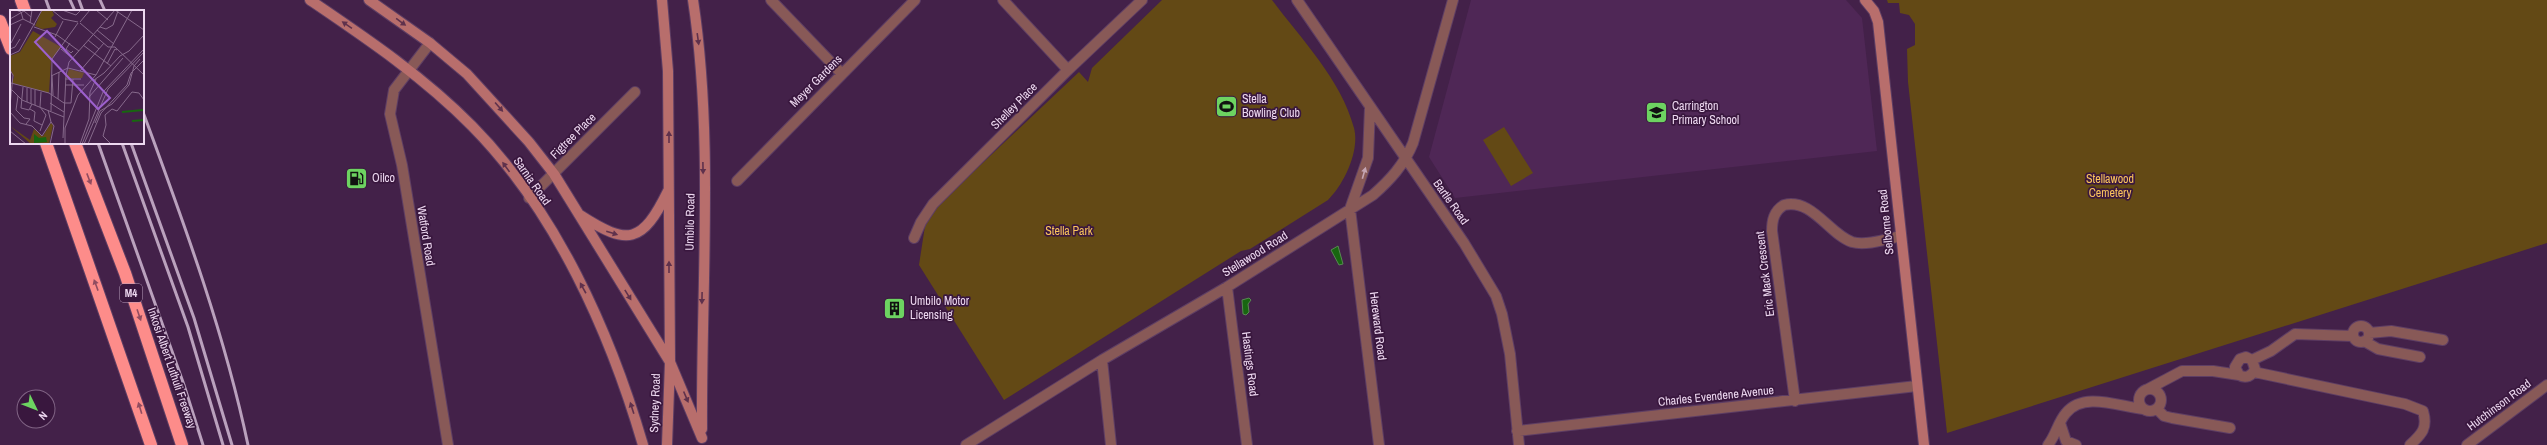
<svg xmlns="http://www.w3.org/2000/svg" width="2547" height="445" font-family="'Archivo Narrow',sans-serif">
	<rect width="100%" height="100%" fill="#432149"/>
	<path fill="#4f2756" d="M1471 0H1846L1862 18 1877 151 1455 198 1429 157Z"/>
	<path fill="#634915" d="M1162 0H1272C1301 39 1341 79 1354 128 1360 151 1344 184 1328 200L1250 249 1241 251 1004 400 919 265 925 226 935 208 1079 72 1088 82 1092 68Z
		M1887 0H2547V243L1947 433 1908 82 1907 49 1915 45V24L1909 15 1900 13 1899 3H1888Z
		M1504 127 1533 173 1511 186 1483 140Z"/>
	<path fill="#186610" stroke="#588853" d="M1338 246 1343 264 1339 265 1331 250Z
		M1249 298 1251 300 1248 304 1249 312 1246 315 1243 314 1242 300Z"/>
	<g fill="none" stroke-linecap="round" stroke-linejoin="round">
		<defs>
			<path id="street" d="M771 0 842 74
				M1003 0 1068 70
				M1297 0 1464 243 1496 296 1502 314 1510 354 1519 445
				M430 43 394 90 390 114 402 165 448 445
				M1370 107 1368 158 1350 209 1379 445
				M737 181 915 0
				M529 198 635 92
				M914 238 921 222 933 204 1068 70 1142 0
				M1227 287 1247 445
				M2353 334a8 8 0 1 1 16 0a8 8 0 1 1-16 0Z
				M2369 333 2391 331 2443 340
				M2364 341 2378 349 2420 357
				M1102 360 1111 445
				M2252 360 2255 369C2252 376 2246 379 2239 375L2235 367 2240 359 2246 357 2252 360 2271 351 2295 334 2353 336
				M2254 372 2405 404 2423 411C2428 428 2422 434 2410 445
				M2139 400a11 11 0 1 1 22 0a11 11 0 1 1-22 0Z
				M2148 389 2182 371H2213L2239 375
				M1795 401 1772 231C1772 220 1774 211 1784 205 1812 198 1829 234 1852 242 1866 246 1887 239 1901 236
				M2157 409 2164 416 2172 418 2230 428
				M2060 423 2066 441 2076 445
				M1517 431 1917 386
				M966 445 1102 360 1227 287 1373 195C1390 180 1404 165 1413 143L1453 0
				M2048 445C2056 435 2058 422 2066 413 2084 391 2120 407 2143 409
				M2467 445 2547 385"/>
			<path id="secondary" d="M310 0C366 38 424 77 472 126 556 211 610 332 643 445
				M369 0 430 43 467 74 529 142 554 174 670 362 702 438
				M662 0 668 71 670 362 667 445
				M693 0C714 138 701 289 702 429
				M1865 0 1874 11 1878 22 1924 445
				M580 215C628 246 642 244 668 191"/>
			<path id="highway" d="M21 0 25 11
				M0 21 11 49
				M46 143 151 445
				M75 143 125 273 182 445"/>
		</defs>
		<use href="#street" stroke="#5e3e64" stroke-width="12"/>
		<use href="#secondary" stroke="#5e3e64" stroke-width="12"/>
		<use href="#highway" stroke="#5e3e64" stroke-width="14"/>
		<use href="#street" stroke="#885957" stroke-width="10"/>
		<use href="#secondary" stroke="#b86e6c" stroke-width="10"/>
		<use href="#highway" stroke="#fd8c8a" stroke-width="12"/>
		<path stroke="#baa1bd" stroke-width="3" d="M46 0 50 11
			M70 0 75 11
			M79 0 83 11
			M100 0 105 11
			M143 112C183 221 224 331 248 445
			M98 143 184 385 203 445
			M122 143 188 327 223 445
			M131 143 194 318 232 445"/>
	</g>
	<defs><path id="oneway-solid" d="M-6-.8H1V-3.2L6.5 0L1 3.2V.8H-6Z"/></defs>
	<g fill="#5f314c">
		<use href="#oneway-solid" transform="translate(401 22) rotate(36)"/>
		<use href="#oneway-solid" transform="translate(347 25) rotate(-146)"/>
		<use href="#oneway-solid" transform="translate(698 39) rotate(82)"/>
		<use href="#oneway-solid" transform="translate(499 107) rotate(49)"/>
		<use href="#oneway-solid" transform="translate(669 137) rotate(-90)"/>
		<use href="#oneway-solid" transform="translate(506 167) rotate(-126)"/>
		<use href="#oneway-solid" transform="translate(703 168) rotate(89)"/>
		<use href="#oneway-solid" transform="translate(612 233) rotate(17)"/>
		<use href="#oneway-solid" transform="translate(669 267) rotate(-90)"/>
		<use href="#oneway-solid" transform="translate(583 288) rotate(-119)"/>
		<use href="#oneway-solid" transform="translate(628 295) rotate(58)"/>
		<use href="#oneway-solid" transform="translate(702 298) rotate(91)"/>
		<use href="#oneway-solid" transform="translate(686 397) rotate(67)"/>
		<use href="#oneway-solid" transform="translate(632 408) rotate(-108)"/>
	</g>
	<use fill="#c5a5b3" href="#oneway-solid" transform="translate(1364 173) rotate(-74)"/>
	<g fill="#914c60">
		<use href="#oneway-solid" transform="translate(89 179) rotate(69)"/>
		<use href="#oneway-solid" transform="translate(96 285) rotate(-110)"/>
		<use href="#oneway-solid" transform="translate(139 315) rotate(71)"/>
		<use href="#oneway-solid" transform="translate(140 408) rotate(-107)"/>
	</g>
	<defs>
		<symbol id="stadium-square" viewBox="-11 -11 22 22"><rect x="-9" y="-9" width="18" height="18" rx="4" fill="#6dd361" stroke="#39173e"/><path d="M0-5a6.5 5 0 1 0 0 10a6.5 5 0 1 0 0-10ZM-3.5-1.8h7v3.6h-7Z" fill="#111"/></symbol>
		<symbol id="school-square" viewBox="-11 -11 22 22"><rect x="-9" y="-9" width="18" height="18" rx="4" fill="#6dd361" stroke="#39173e"/><path d="M0-5L7-2L0 1L-7-2ZM-4 1L0 2.5L4 1V4Q0 6-4 4Z" fill="#111"/></symbol>
		<symbol id="fuel-square" viewBox="-11 -11 22 22"><rect x="-9" y="-9" width="18" height="18" rx="4" fill="#6dd361" stroke="#39173e"/><path d="M-5.5-6h7V0h2V4h1.3V-2.5L3-4.5l.8-.8L6-3V5H2.5V1h-1V6h-7ZM-4.2-4.7v3.2H.2V-4.7Z" fill="#111"/></symbol>
		<symbol id="building-square" viewBox="-11 -11 22 22"><rect x="-9" y="-9" width="18" height="18" rx="4" fill="#6dd361" stroke="#39173e"/><path d="M-4-6H4V6H1V3H-1V6H-4ZM-2.5-4.3h1.7v1.8h-1.7ZM.8-4.3h1.7v1.8H.8ZM-2.5-1h1.7V.8h-1.7ZM.8-1h1.7V.8H.8Z" fill="#111"/></symbol>
	</defs>
	<g fill-rule="evenodd">
		<use href="#stadium-square" x="1214" y="94" width="25" height="25"/>
		<use href="#school-square" x="1644" y="100" width="25" height="25"/>
		<use href="#fuel-square" x="344" y="166" width="25" height="25"/>
		<use href="#building-square" x="882" y="296" width="25" height="25"/>
	</g>
	<g text-anchor="middle" dominant-baseline="central" stroke-width="3.5" stroke-linejoin="round" paint-order="stroke">
		<rect fill="#39173e" stroke="#b79ebb" stroke-width="1" x="120" y="284" width="22" height="18" rx="3"/>
		<g font-size="11" font-weight="bold" fill="#edd8f0">
			<text x="131" y="293">M4</text>
		</g>
		<g font-size="12" fill="#edd8f0" stroke="#39173e">
			<text transform="translate(816 81) rotate(-45)">Meyer Gardens</text>
			<text transform="translate(1014 106) rotate(-45)">Shelley Place</text>
			<text transform="translate(573 136) rotate(-45)">Figtree Place</text>
			<text transform="translate(532 181) rotate(55)">Sarnia Road</text>
			<text transform="translate(1451 202) rotate(55)">Bartle Road</text>
			<text transform="translate(690 222) rotate(-89)">Umbilo Road</text>
			<text transform="translate(1886 222) rotate(-96)">Selborne Road</text>
			<text transform="translate(426 236) rotate(81)">Watford Road</text>
			<text transform="translate(1255 254) rotate(-32)">Stellawood Road</text>
			<text transform="translate(1765 274) rotate(-97)">Eric Mack Crescent</text>
			<text transform="translate(1378 326) rotate(83)">Hereward Road</text>
			<text transform="translate(1250 364) rotate(83)">Hastings Road</text>
			<text transform="translate(172 368) rotate(71)">Inkosi Albert Luthuli Freeway</text>
			<text transform="translate(1716 396) rotate(-6)">Charles Evendene Avenue</text>
			<text transform="translate(655 403) rotate(-88)">Sydney Road</text>
			<text transform="translate(2499 405) rotate(-37)">Hutchinson Road</text>
		</g>
		<g font-size="12" fill="#edd8f0" stroke="#39173e" text-anchor="start">
			<text x="1242" y="99">Stella<tspan x="1242" dy="14">Bowling Club</tspan></text>
			<text x="1672" y="106">Carrington<tspan x="1672" dy="14">Primary School</tspan></text>
			<text x="372" y="178">Oilco</text>
			<text x="910" y="301">Umbilo Motor<tspan x="910" dy="14">Licensing</tspan></text>
		</g>
		<g font-size="12" fill="#fac45d" stroke="#39173e">
			<text x="2110" y="179">Stellawood<tspan x="2110" dy="14">Cemetery</tspan></text>
			<text x="1069" y="231">Stella Park</text>
		</g>
	</g>
	<g transform="translate(10 10)">
		<rect width="134" height="134" fill="#432149"/>
		<path d="M32 0H42L44 5 41 8 47 14 45 17 32 19 25 16ZM23 21 51 37 41 50 39 83 2 73 4 67 0 59V46L10 42ZM59 59 74 63 72 68H56ZM41 113 43 115 39 134H21L0 116 20 130 24 119 33 126Z" fill="#634915"/>
		<path d="M24 124 29 128 36 127 37 132 24 133Z" fill="#186610"/>
		<path fill="none" stroke="#186610" stroke-width="2" d="M112 102 133 100M122 111 134 110"/>
		<path fill="none" stroke="#876a8c" stroke-width="1" d="M6 0 11 2 13 9 25 15M42 0 53 9 68 12M52 0 66 5 71 0M86 0 98 10M105 0 134 20M0 9 14 1 21 7M70 12 80 0M20 13 22 0M70 13 98 37H105L134 65M0 15 13 9M24 17 47 25 69 41M90 17 96 19 103 15 108 1M87 20 104 34M45 27 53 11M78 30 89 39M1 33 11 14M60 33 56 39 61 43 63 41M73 35 101 56M0 39 5 37 10 29M51 39 62 48M0 45 9 41 32 0M62 48 73 58M97 54 105 39 107 40M0 60 3 65 0 96M70 61 94 33M42 65 43 85M41 66 58 58 86 65M55 69H71M84 70 94 63 110 46 119 41 134 25M1 73 39 83 54 93H61L63 69M55 75H74M13 77 11 98 19 100 22 94M0 78 12 90 54 107M17 78V92M21 79V93M25 80V95M8 86 6 100 14 108 20 109 16 114M79 87 113 48M48 89 49 62M40 93 54 102M20 99 25 102 24 111 32 115M41 101 42 49 68 13M0 102 10 113 22 116 32 126 41 112 38 100M95 105 102 99 107 101 122 82 129 83 134 90M95 105 96 115 93 126 101 134M85 113 90 101 102 94 119 75 124 56 130 49M0 121 16 134M30 121 36 105 30 97 31 82M53 128 56 65 59 52 105 0M40 134 44 116 41 112M55 134V118L68 85 86 65 122 0M70 134 79 109 80 82 86 69M72 134 93 82 134 39M74 134 98 79 134 42M78 134 91 103 117 75 121 63 134 50"/>
		<path fill="#9d60ce" fill-opacity="0.15" stroke="#9d60ce" stroke-width="2" d="M37 21 100 88 88 99 25 32Z"/>
		<rect width="134" height="134" fill="none" stroke="#edd8f0" stroke-width="2"/>
	</g>
	<g transform="translate(36 409) rotate(133)"><circle r="19" fill="#39173e" stroke="#816485"/>
	<path d="M0-3L7 15L0 10L-7 15Z" fill="#6dd361"/>
	<text y="-6" font-size="11" font-weight="bold" text-anchor="middle" fill="#edd8f0">N</text>
	</g>
</svg>
